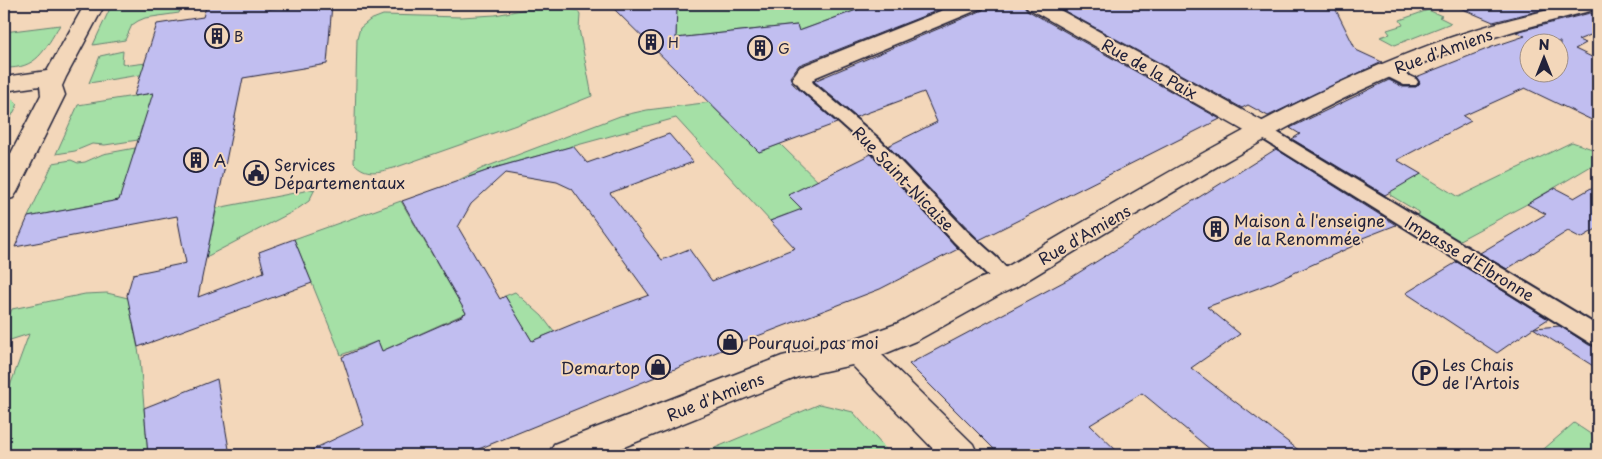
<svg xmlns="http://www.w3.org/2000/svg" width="1602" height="459" font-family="'Playpen Sans',sans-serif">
	<rect width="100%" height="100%" fill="#f3d7ba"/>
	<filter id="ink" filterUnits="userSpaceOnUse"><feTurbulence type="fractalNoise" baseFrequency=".02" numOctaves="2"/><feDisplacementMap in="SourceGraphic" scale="10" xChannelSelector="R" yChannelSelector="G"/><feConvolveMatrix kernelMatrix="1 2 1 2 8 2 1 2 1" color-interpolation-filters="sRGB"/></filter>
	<g filter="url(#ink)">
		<path fill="#a5e0a6" stroke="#648170" d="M112 4H182L179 13 145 18 138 21 132 25 125 40 93 45Z
			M403 4H497L449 8Z
			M677 4H862V8L799 31 797 25 676 38Z
			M555 8 577 10 580 15 579 29 592 96 542 116 394 168C378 172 366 176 354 163L357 39 360 28 370 20 383 15 461 17 495 15 527 9Z
			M1428 10 1442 16 1439 17 1451 23 1395 45 1380 37 1390 34 1387 30 1403 25 1400 20Z
			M60 25C44 50 38 69 4 68V32Z
			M123 51 122 63 130 65 179 59 178 69 89 83 100 56Z
			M184 88 176 121 142 126 138 140 105 145 92 144 75 151 56 154 78 105Z
			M12 99 18 104 4 131V101Z
			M736 99 714 108 759 152 780 144 831 194 797 191 789 195 807 215 794 221 788 214 770 221 676 118 501 166 457 181 483 168 620 116 647 110Z
			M1572 142 1598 151V162L1527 204 1454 243 1413 217 1420 213 1390 195V178H1413L1421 174 1458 197Z
			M135 148 133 157 168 150 156 193 28 217 53 163 71 160 78 163 85 162 103 154Z
			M315 189 309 201 296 210 206 257 217 208Z
			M401 201 466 313 382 351 378 341 341 355 294 239Z
			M515 292 542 316 554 332 532 341 505 296Z
			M107 293 128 298 140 359 148 455H4V388L10 386 29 334 4 342V329L12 309 85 294Z
			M820 404 853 412 891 455H698Z
			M1574 423 1598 439V455H1537Z"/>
		<path fill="#c1bef0" stroke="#22223b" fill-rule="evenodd" d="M207 4H270L269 9 302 4H332L327 64 243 78 198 297 264 272 259 252 294 239 312 283 138 347 127 295 133 274 186 263 177 216 15 247 28 217 119 200 153 93 134 96 157 24 203 17Z
			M609 4H677L676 38 797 25 799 31 873 4H954L799 65 790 77 793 84 837 123 759 152Z
			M987 4H1023L1027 10 1220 119 979 240 888 146 937 122 924 92 856 117 814 81 983 10Z
			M1052 4H1333L1356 50 1382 62 1268 116 1248 105 1242 108Z
			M1451 4H1566L1493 22Z
			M1590 13 1598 16V32L1578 40 1586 43 1575 49 1598 60V123L1525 88 1463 116 1471 121 1397 160 1421 174 1385 195 1292 139 1300 134 1290 128 1389 80 1403 87H1416L1420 83 1416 77 1492 47 1525 36 1516 32ZM1530 42H1560V72H1530Z
			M669 134 693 162 610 193 662 260 689 249 712 281 795 248 770 221 802 209 788 195 871 154 958 249 880 289 729 347 464 455H301L364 425 342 357 378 341 382 351 464 315 463 314 466 313 402 201 489 170H487L573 146 587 163ZM505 173 557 182 572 189 649 295 590 317 532 341 505 296 500 299 458 227 471 204Z
			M1276 149 1396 225 1360 239 1364 241 1272 283 1207 307 1240 334 1191 368 1305 455H1217L1142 393 1090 425 1121 455H1000L909 364 1067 280Z
			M1598 184V228L1581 238 1568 231 1507 269 1480 253 1546 214 1527 204 1555 188 1574 198Z
			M1457 262 1548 319 1534 328 1560 326 1589 345 1598 348V369L1533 328 1497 353 1406 293Z
			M217 379 230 455H148L144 408Z"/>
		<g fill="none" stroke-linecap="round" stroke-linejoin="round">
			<defs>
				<path id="lane" d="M1388 66 1416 79 1418 82 1416 85H1404L1382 74 1380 71 1382 68Z
					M803 73 809 75 813 83 878 138 968 232 997 258 1017 280 1014 285 1006 288 998 285 954 242 866 146 800 88 795 78 797 75Z
					M1264 127 1270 128 1598 326V346L1590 343 1258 136 1255 132 1258 128Z"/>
				<path id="street" d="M85 4H105L66 77 62 86 65 95 17 192 13 198 4 200V167L41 95 40 86 4 91V77L47 71Z
					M958 4H985L982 8 816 77C810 84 805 85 795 83L792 78 800 67Z
					M1025 4H1049L1273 127 1276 132 1273 137 1264 139 1255 137 1028 8Z"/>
				<path id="secondary" d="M1573 4H1598V9C1554 20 1510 31 1467 46 1307 104 1161 200 1016 287L999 295 918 340 882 355 973 444 978 455H939L852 365 798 377 604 455H548L554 444 782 356 854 339 896 324 979 279 996 273C1141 189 1294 92 1452 37 1492 23 1532 14 1573 4Z"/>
			</defs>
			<use href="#lane" stroke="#22223b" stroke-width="4"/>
			<use href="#street" stroke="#22223b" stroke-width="3"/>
			<use href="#secondary" stroke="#22223b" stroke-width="3"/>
			<use href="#lane" fill="#f3d7ba" fill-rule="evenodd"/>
			<use href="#street" fill="#f3d7ba" fill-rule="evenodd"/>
			<use href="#secondary" fill="#f3d7ba" fill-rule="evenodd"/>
		</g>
	</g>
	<defs>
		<symbol id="building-ring" viewBox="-11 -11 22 22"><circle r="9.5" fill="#f3d7ba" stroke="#22223b" stroke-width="1.5"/><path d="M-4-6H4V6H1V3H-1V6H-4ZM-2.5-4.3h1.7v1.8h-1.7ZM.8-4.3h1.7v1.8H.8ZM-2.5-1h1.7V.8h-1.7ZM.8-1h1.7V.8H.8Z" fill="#22223b"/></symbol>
		<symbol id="civic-ring" viewBox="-11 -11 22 22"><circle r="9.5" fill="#f3d7ba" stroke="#22223b" stroke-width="1.5"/><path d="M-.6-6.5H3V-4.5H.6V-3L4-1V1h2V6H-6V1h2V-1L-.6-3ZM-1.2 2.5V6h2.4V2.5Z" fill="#22223b"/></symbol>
		<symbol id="shop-ring" viewBox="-11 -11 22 22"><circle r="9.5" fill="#f3d7ba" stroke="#22223b" stroke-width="1.5"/><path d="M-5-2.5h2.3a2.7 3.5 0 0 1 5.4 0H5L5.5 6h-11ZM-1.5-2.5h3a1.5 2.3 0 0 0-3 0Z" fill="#22223b"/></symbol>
		<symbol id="parking-ring" viewBox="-11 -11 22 22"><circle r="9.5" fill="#f3d7ba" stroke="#22223b" stroke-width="1.5"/><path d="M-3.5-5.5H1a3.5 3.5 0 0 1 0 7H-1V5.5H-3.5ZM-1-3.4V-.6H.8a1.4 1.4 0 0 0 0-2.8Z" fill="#22223b"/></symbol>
	</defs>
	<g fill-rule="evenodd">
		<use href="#building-ring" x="203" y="22" width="28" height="28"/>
		<use href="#building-ring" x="637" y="28" width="28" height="28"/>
		<use href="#building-ring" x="746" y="34" width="28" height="28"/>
		<use href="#building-ring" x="182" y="146" width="28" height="28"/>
		<use href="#civic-ring" x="242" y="159" width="28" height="28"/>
		<use href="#building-ring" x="1202" y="215" width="28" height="28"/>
		<use href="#shop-ring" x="716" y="328" width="28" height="28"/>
		<use href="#shop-ring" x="644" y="353" width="28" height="28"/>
		<use href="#parking-ring" x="1411" y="359" width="28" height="28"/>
	</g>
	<g text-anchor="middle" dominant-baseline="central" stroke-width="4" stroke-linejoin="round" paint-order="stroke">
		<g font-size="14" fill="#22223b" stroke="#f3d7ba" text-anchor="start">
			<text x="234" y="36">B</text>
			<text x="668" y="42">H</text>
			<text x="778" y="48">G</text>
		</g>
		<g font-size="16" fill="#22223b" stroke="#f3d7ba">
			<text transform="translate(1443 50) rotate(-20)">Rue d'Amiens</text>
			<text transform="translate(1150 68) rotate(29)">Rue de la Paix</text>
			<text transform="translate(904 178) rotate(46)">Rue Saint-Nicaise</text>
			<text transform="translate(1084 234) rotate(-30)">Rue d'Amiens</text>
			<text transform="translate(1470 258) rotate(31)">Impasse d'Elbronne</text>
			<text transform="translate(715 396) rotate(-22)">Rue d'Amiens</text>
		</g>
		<g font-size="16" fill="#22223b" stroke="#f3d7ba" text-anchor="start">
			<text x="214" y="160">A</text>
			<text x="274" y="164">Services<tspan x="274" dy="18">Départementaux</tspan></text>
			<text x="1234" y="220">Maison à l'enseigne<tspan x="1234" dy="18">de la Renommée</tspan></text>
			<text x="748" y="342">Pourquoi pas moi</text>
			<text x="1442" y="364">Les Chais<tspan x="1442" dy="18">de l'Artois</tspan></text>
			<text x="640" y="367" text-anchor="end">Demartop</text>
		</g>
	</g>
	<rect width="1602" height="459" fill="none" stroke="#f3d7ba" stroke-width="20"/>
	<rect x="10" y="10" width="1582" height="439" fill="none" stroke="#22223b" stroke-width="2" filter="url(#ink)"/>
	<g transform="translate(1544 58)"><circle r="24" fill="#f3d7ba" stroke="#9f8f87"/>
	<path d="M0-4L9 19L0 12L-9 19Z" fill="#22223b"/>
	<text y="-8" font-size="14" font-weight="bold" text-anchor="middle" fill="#22223b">N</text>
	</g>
</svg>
